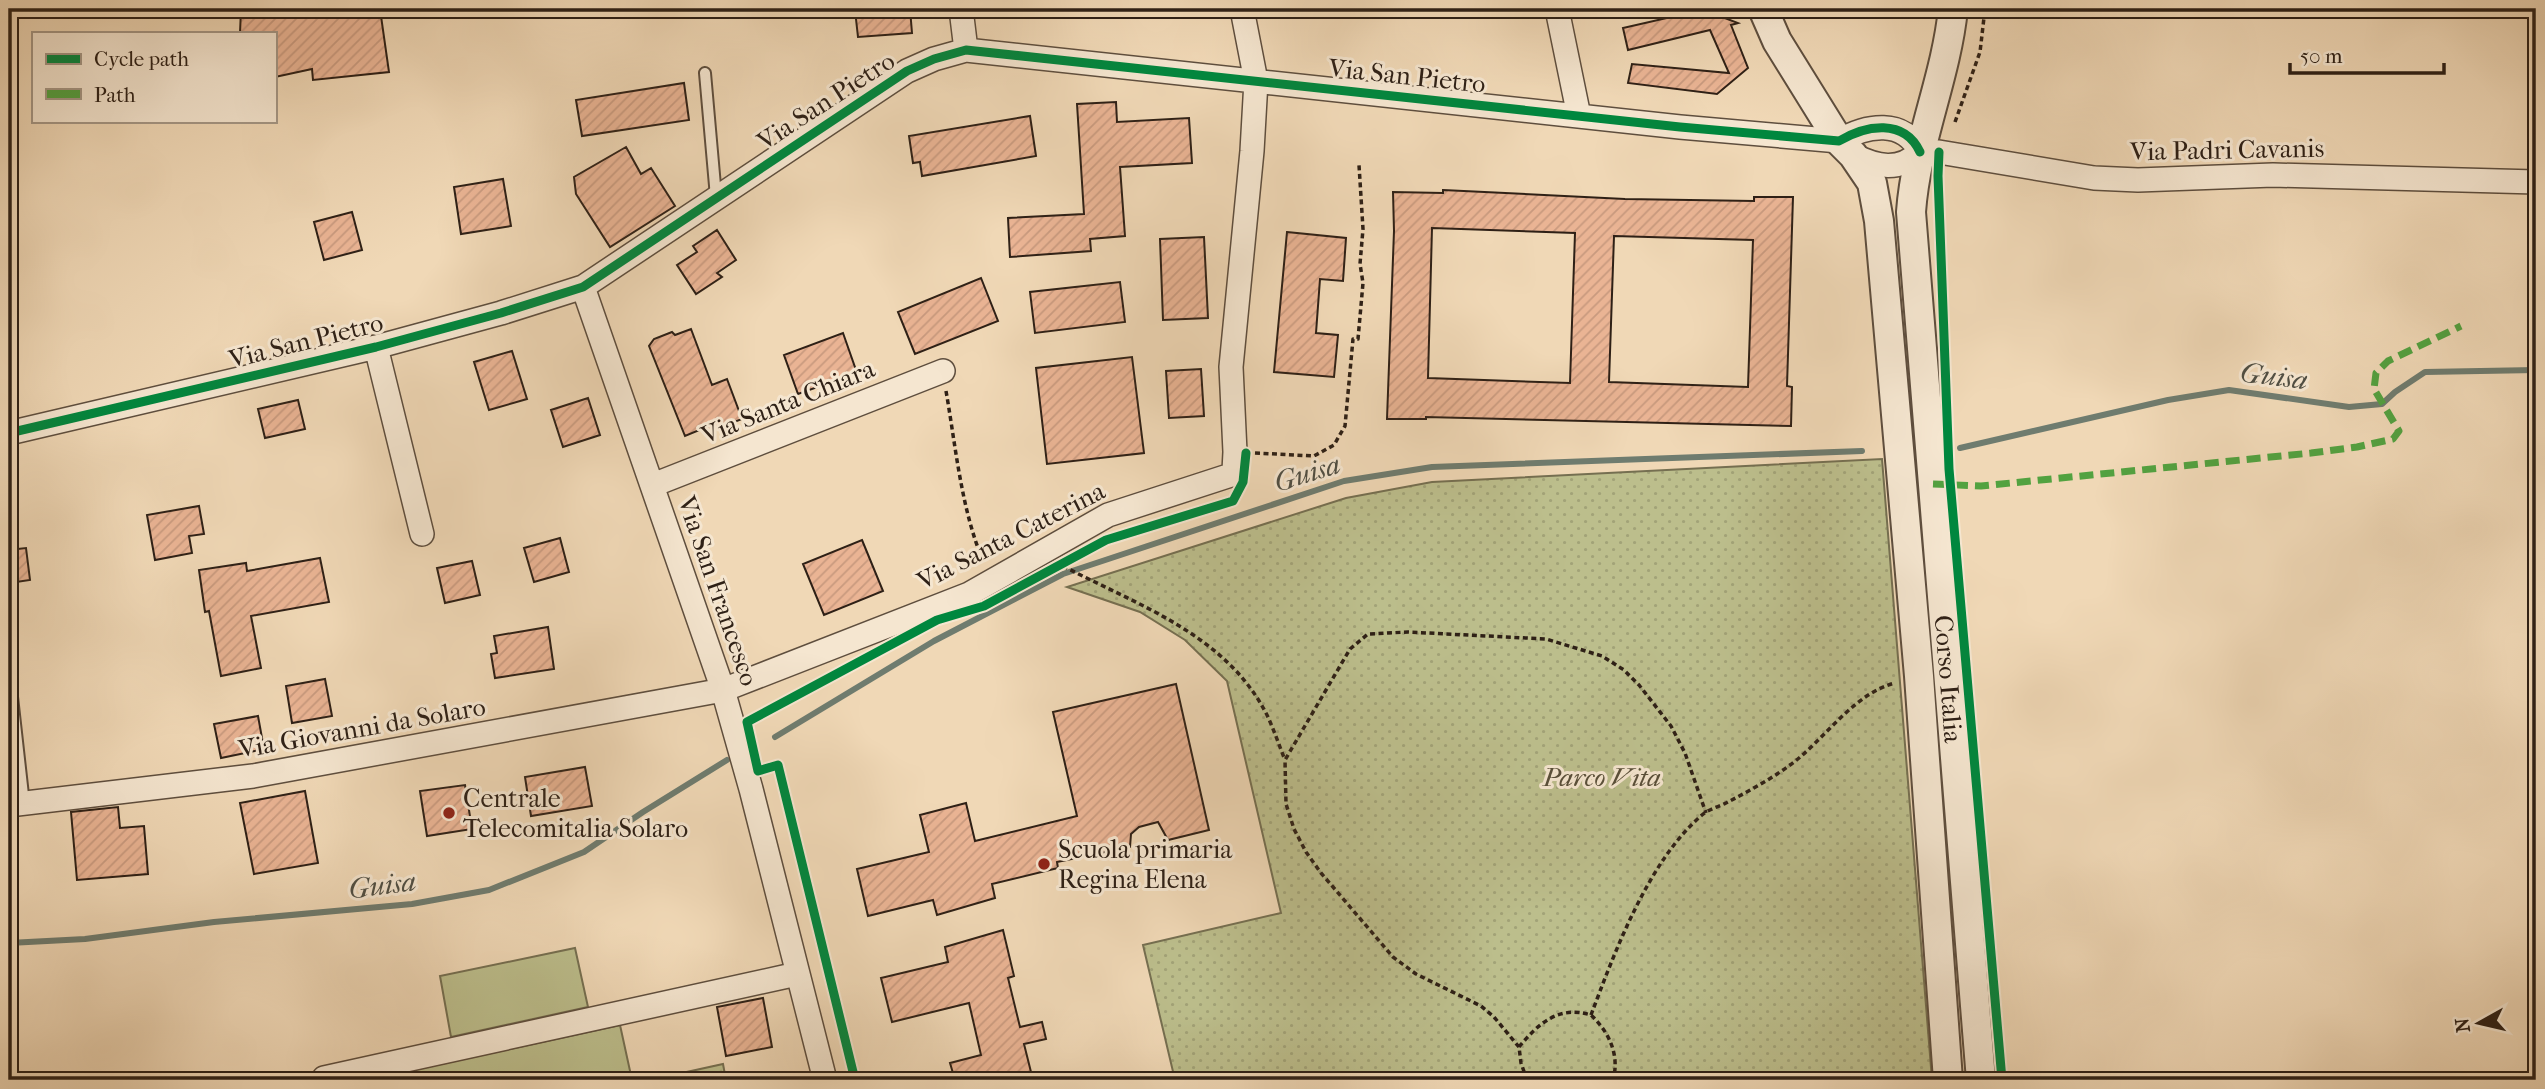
<svg xmlns="http://www.w3.org/2000/svg" width="2545" height="1089" font-family="'IM FELL French Canon',serif">
	<defs>
		<pattern id="forest-firs" width="22" height="20" patternUnits="userSpaceOnUse" patternTransform="scale(1.75)"><rect width="22" height="20" fill="#bcbe8c"/><path d="M5 1l3.5 6h-7zM16 11l3.5 6h-7z" fill="#a2a378"/></pattern>
		<pattern id="park-dots" width="8" height="8" patternUnits="userSpaceOnUse" patternTransform="scale(1.75)"><rect width="8" height="8" fill="#bcbe8c"/><path d="M2 2h.1M6 6h.1" fill="none" stroke="#a2a378" stroke-width="1.8" stroke-linecap="round"/></pattern>
		<pattern id="building-hatch" width="6" height="6" patternUnits="userSpaceOnUse" patternTransform="scale(1.75)"><rect width="6" height="6" fill="#eab494"/><path d="M-1 1l2-2M0 6l6-6M5 7l2-2" fill="none" stroke="#c99a7f"/></pattern>
	</defs>
	<rect width="100%" height="100%" fill="#f0d8b6"/>
	<filter id="stains"><feTurbulence type="fractalNoise" baseFrequency=".00286" numOctaves="4"/><feColorMatrix values="0 0 0 0 .2 0 0 0 0 .09 0 0 0 0 .02 0 0 0 .5 -.17"/></filter>
	<radialGradient id="worn" r=".72"><stop offset=".6" stop-color="#630" stop-opacity="0"/><stop offset="1" stop-color="#630" stop-opacity=".3"/></radialGradient>
	<path fill="#bcbe8c" stroke="#756f51" stroke-width="2" d="M575 948 588 1007 451 1037 440 976Z
		M620 1025 632 1080H406L404 1072Z"/>
	<path fill="url(#forest-firs)" stroke="#756f51" stroke-width="2" d="M723 1064 726 1080H650Z"/>
	<path fill="url(#park-dots)" stroke="#756f51" stroke-width="2" d="M1882 459 1932 1080H1175L1143 945 1281 913 1227 681 1185 640 1140 612 1067 587 1346 498 1432 482Z"/>
	<g fill="none" stroke-linecap="round" stroke-linejoin="round">
		<path stroke="#6f7c6f" stroke-width="6" d="M1960 448 2168 400 2229 390 2349 407 2382 404 2395 392 2425 372 2536 370
			M775 737 934 641 1063 574 1344 481 1432 467 1862 451
			M9 943 85 939 214 922 412 904 489 890 584 852 643 812 727 760"/>
	</g>
	<path fill="url(#building-hatch)" stroke="#2e2016" stroke-width="2" fill-rule="evenodd" d="M241 9H380L389 72 313 80 312 69 275 77V33H240Z
		M910 9 912 33 858 37 855 10Z
		M1701 9 1738 23 1731 25 1748 68 1717 94 1628 83 1632 64 1729 73 1710 30 1628 50 1623 28 1702 10Z
		M684 83 689 120 582 136 576 100Z
		M1116 102 1117 122 1189 118 1192 163 1120 167 1125 236 1090 239 1091 251 1010 257 1008 218 1084 214 1077 104Z
		M1030 116 1036 156 922 176 920 162 913 163 909 136Z
		M626 147 641 174 651 168 675 206 610 247 576 194 574 177Z
		M503 179 511 226 461 234 454 187Z
		M1443 190 1625 199 1754 201V197H1793L1787 386 1792 387 1791 426 1426 417V419H1387L1394 231 1393 192 1443 193ZM1432 228 1575 233 1570 383 1428 378ZM1614 236 1753 240 1748 387 1609 382Z
		M352 212 362 250 324 260 314 222Z
		M717 230 736 260 717 273 722 277 696 294 677 265 697 252 693 246Z
		M1287 232 1346 238 1343 281 1320 279 1316 333 1338 335 1334 377 1274 372Z
		M1204 237 1208 318 1163 320 1160 239Z
		M981 278 998 321 915 354 898 312Z
		M1120 282 1125 322 1035 333 1030 292Z
		M691 329 712 385 727 379 742 419 706 433 704 428 685 436 649 346 654 339 672 332 675 335Z
		M843 333 857 373 798 394 784 355Z
		M512 351 527 399 489 410 474 362Z
		M1132 357 1144 453 1047 464 1036 368Z
		M1201 369 1204 416 1169 418 1166 371Z
		M588 398 600 435 563 447 551 410Z
		M298 400 305 429 265 438 258 409Z
		M199 506 204 534 189 536 192 553 155 560 147 515Z
		M560 538 569 572 534 582 524 548Z
		M862 540 883 591 824 615 803 564Z
		M26 548 30 580 9 583V550Z
		M320 558 329 602 251 616 261 668 221 676 209 611 205 612 199 570 246 563 247 571Z
		M472 561 480 595 445 603 437 568Z
		M548 627 554 669 495 678 491 654 497 653 494 636Z
		M325 679 332 716 292 723 286 686Z
		M1176 684 1209 830 1168 840 1158 822 1139 827 1131 834 1130 847 1057 862 1058 868 992 884 995 898 937 915 933 900 868 916 857 869 929 852 920 815 966 803 975 841 1077 816 1053 712Z
		M258 716 264 749 221 758 214 724Z
		M585 767 592 806 531 816 525 777Z
		M465 785 472 829 427 836 420 791Z
		M305 791 318 863 254 874 240 803Z
		M118 807 120 828 144 826 148 874 77 880 71 812Z
		M1003 930 1014 976 1008 978 1020 1027 1042 1022 1046 1039 1024 1044 1033 1080H955L950 1063 981 1055 969 1003 892 1022 881 978 948 962 945 947Z
		M763 998 772 1047 726 1056 717 1007Z"/>
	<g fill="none" stroke-linecap="round" stroke-linejoin="round">
		<defs>
			<path id="service" d="M705 73 716 197
				M9 670 24 804"/>
			<path id="minor" d="M961 9 966 50
				M1557 9 1579 116
				M1920 152H1939L2094 178 2138 180 2273 175 2536 182
				M1853 155C1877 167 1899 172 1920 152
				M583 287 723 690 751 789 825 1080
				M376 347 422 534
				M9 433 376 347 501 313 583 287 907 71 934 59 966 50 1680 127 1839 141C1866 125 1904 118 1920 152
				M653 485 943 371
				M9 805 253 776 723 690 969 594 1108 515 1231 475 1234 471 1235 452 1231 367 1252 151 1256 81 1242 9
				M324 1078 797 974"/>
			<g id="tertiary">
				<path d="M1763 9 1777 41 1839 141 1853 155 1872 183 1879 221 1919 676 1948 1080"/>
				<path id="s1" d="M1953 9C1946 78 1916 142 1911 212L1981 1080"/>
			</g>
		</defs>
		<use href="#service" stroke="#5e4e3e" stroke-width="14"/>
		<use href="#minor" stroke="#5e4e3e" stroke-width="26"/>
		<use href="#tertiary" stroke="#5e4e3e" stroke-width="32"/>
		<path stroke="#2e2016" stroke-width="3.5" stroke-dasharray="5 3.5" stroke-linecap="butt" d="M1955 122 1980 52 1985 9
			M946 391C956 448 961 508 983 561
			M1255 453 1314 456 1334 445 1345 426 1353 339H1358L1363 283 1360 264 1363 229 1359 165
			M1063 566C1137 605 1226 634 1267 715 1274 730 1279 745 1285 760
			M1591 1015C1615 951 1649 860 1702 815 1709 809 1718 807 1726 803 1751 790 1777 776 1799 758 1829 733 1856 693 1895 683
			M1519 1047C1538 1024 1558 1005 1591 1015 1609 1032 1620 1055 1613 1080
			M1527 1080 1521 1063 1519 1047 1494 1017 1481 1006 1416 974 1393 957 1321 873 1306 852 1294 829 1286 804 1285 760 1350 649 1368 634 1408 632 1546 639 1602 656 1624 670 1639 685 1671 726 1685 753 1706 813"/>
		<use href="#service" stroke="#f5e6d0" stroke-width="10"/>
		<use href="#minor" stroke="#f5e6d0" stroke-width="23"/>
		<use href="#tertiary" stroke="#f5e6d0" stroke-width="28"/>
		<path stroke="#52a240" stroke-width="7" stroke-dasharray="14 7" stroke-linecap="butt" d="M1933 484 1981 486 2311 453 2357 447 2393 439 2399 431 2374 389 2376 373 2388 361 2461 326"/>
		<defs>
			<path id="cycleway" d="M1939 152 1938 176 1949 469 2002 1080
				M9 433 376 347 501 313 583 287 907 71 934 59 966 50 1680 127 1839 141C1866 125 1904 118 1920 152
				M855 1080 778 765 758 771 747 722 937 620 984 606 1106 540 1233 501 1243 482 1246 453"/>
		</defs>
		<use href="#cycleway" stroke="#f5e6d0" stroke-width="13"/>
		<use href="#cycleway" stroke="#00873e" stroke-width="9"/>
	</g>
	<g fill="#8f2418" stroke="#f5e6d0" stroke-width="2.5">
		<circle cx="449" cy="813" r="7"/>
		<circle cx="1044" cy="864" r="7"/>
	</g>
	<g text-anchor="middle" dominant-baseline="central" stroke-width="6" stroke-linejoin="round" paint-order="stroke">
		<g font-size="26" fill="#2e2016" stroke="#f5e6d0">
			<text transform="translate(1407 76) rotate(6)">Via San Pietro</text>
			<text transform="translate(826 101) rotate(-33)">Via San Pietro</text>
			<text transform="translate(2227 150) rotate(-1)">Via Padri Cavanis</text>
			<text transform="translate(306 341) rotate(-14)">Via San Pietro</text>
			<text transform="translate(788 402) rotate(-22)">Via Santa Chiara</text>
			<text transform="translate(1011 536) rotate(-27)">Via Santa Caterina</text>
			<text transform="translate(718 591) rotate(71)">Via San Francesco</text>
			<text stroke="none"><textPath href="#s1" startOffset="676">Corso Italia</textPath></text>
			<text transform="translate(362 728) rotate(-10)">Via Giovanni da Solaro</text>
		</g>
		<g font-size="26" font-style="italic" fill="#594f39" stroke="#f5e6d0">
			<text x="1602" y="777">Parco Vita</text>
		</g>
		<g font-size="26" fill="#2e2016" stroke="#f5e6d0" text-anchor="start">
			<text x="463" y="798">Centrale<tspan x="463" dy="30">Telecomitalia Solaro</tspan></text>
			<text x="1058" y="849">Scuola primaria<tspan x="1058" dy="30">Regina Elena</tspan></text>
		</g>
		<g font-size="28" font-style="italic" fill="#4f4e43" stroke="#f5e6d0">
			<text transform="translate(2274 376) rotate(7)">Guisa</text>
			<text transform="translate(1307 473) rotate(-17)">Guisa</text>
			<text transform="translate(382 885) rotate(-7)">Guisa</text>
		</g>
	</g>
	<rect width="2545" height="1089" fill="none" stroke="#f0d8b6" stroke-width="35"/>
	<rect x="10" y="10" width="2524" height="1068" fill="none" stroke="#2e2016" stroke-width="3.5"/>
	<rect x="18" y="18" width="2510" height="1054" fill="none" stroke="#2e2016" stroke-width="2"/>
	<rect x="32" y="32" width="245" height="91" fill="#f5e6d0" stroke="#a59786" stroke-width="2"/>
	<rect x="46" y="54" width="35" height="10" fill="#00873e" stroke="#a59786" stroke-width="2"/>
	<text x="94" y="66" font-size="21" fill="#2e2016">Cycle path</text>
	<rect x="46" y="89" width="35" height="10" fill="#52a240" stroke="#a59786" stroke-width="2"/>
	<text x="94" y="102" font-size="21" fill="#2e2016">Path</text>
	<g transform="translate(2479 1023) rotate(262)" stroke="#f5e6d0" stroke-width="5" paint-order="stroke">
	<path d="M0-5L12 26L0 18L-12 26Z" fill="#2e2016"/>
	<text y="-10" font-size="19" font-weight="bold" text-anchor="middle" fill="#2e2016">N</text>
	</g>
	<path d="M2290 63v10h154v-10" fill="none" stroke="#2e2016" stroke-width="3.5"/>
	<text x="2300" y="63" font-size="21" fill="#2e2016" stroke="#f5e6d0" stroke-width="5" paint-order="stroke">50 m</text>
	<rect width="100%" height="100%" filter="url(#stains)"/>
	<rect width="100%" height="100%" fill="url(#worn)"/>
</svg>
